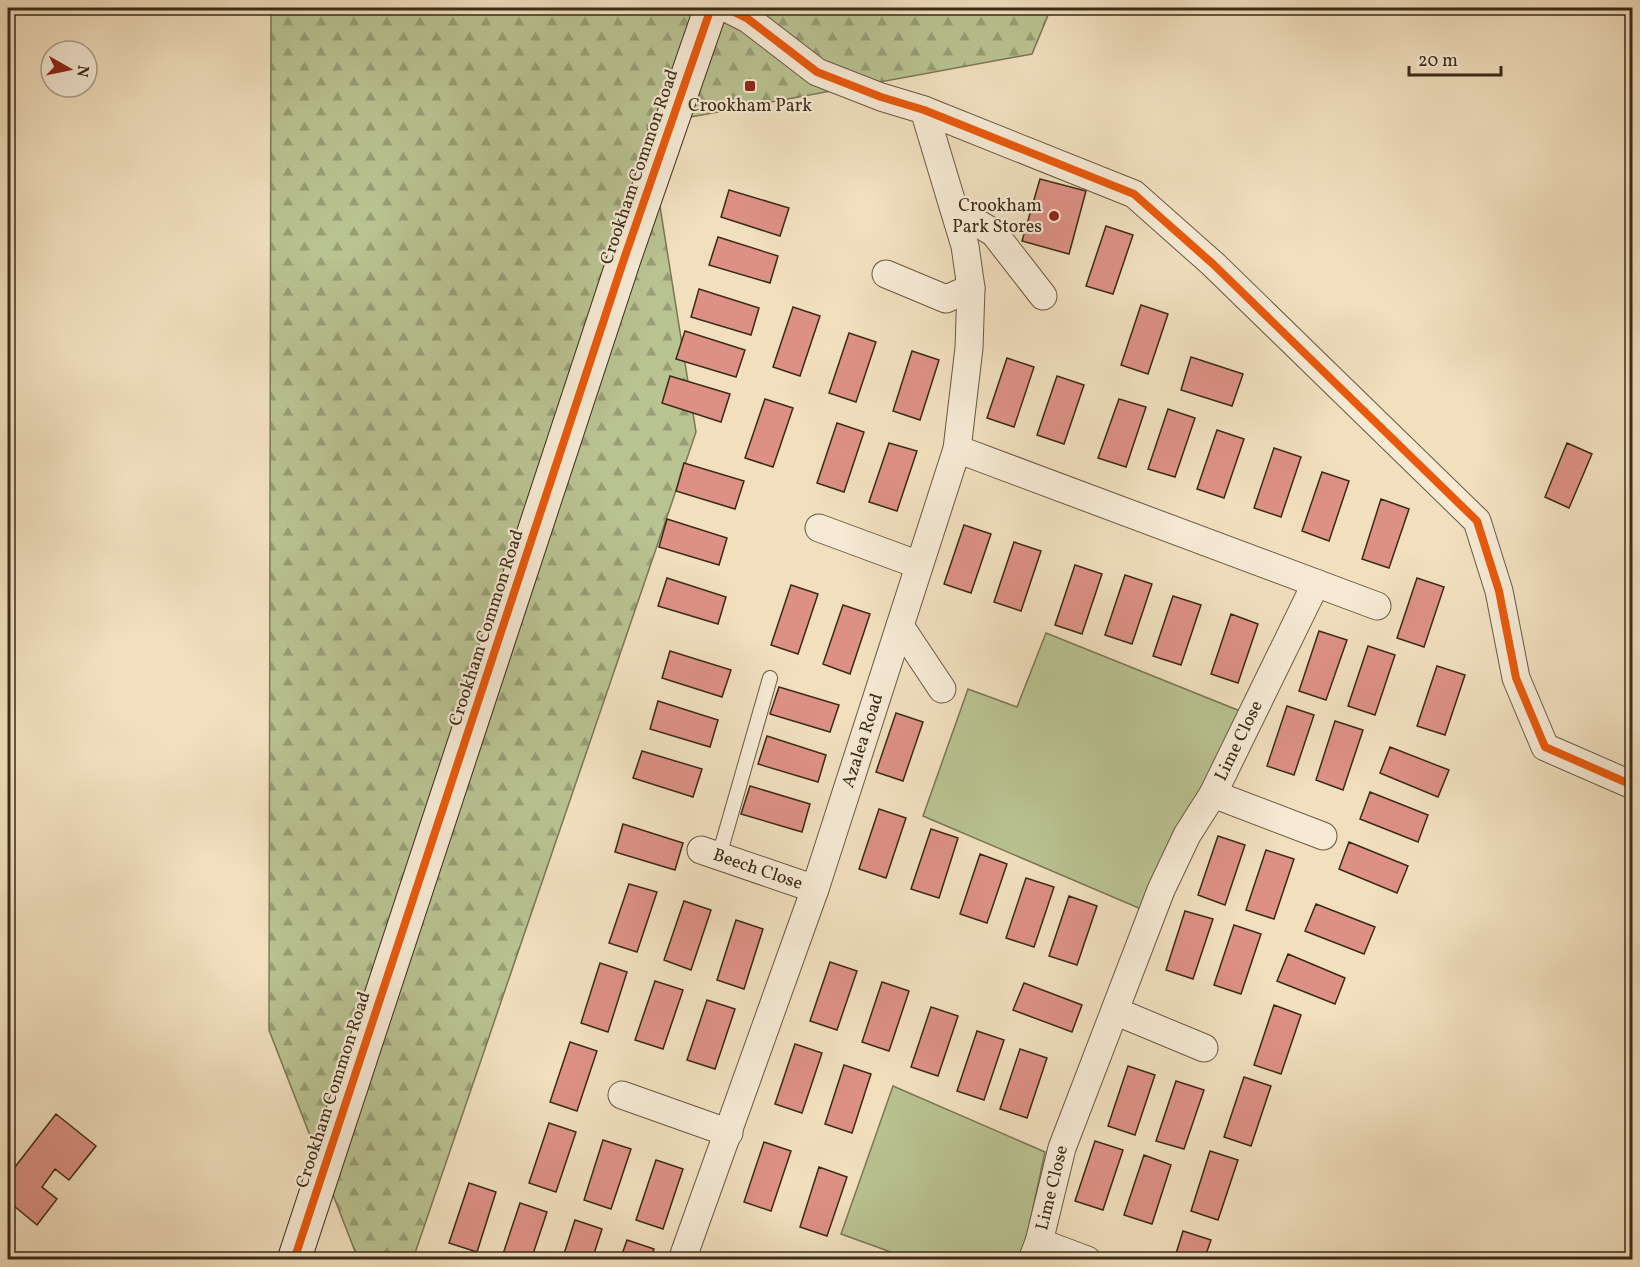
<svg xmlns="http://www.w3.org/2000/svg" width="1640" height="1267" font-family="Vollkorn,serif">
	<defs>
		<pattern id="forest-firs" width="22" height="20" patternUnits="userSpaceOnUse" patternTransform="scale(1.5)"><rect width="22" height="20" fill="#b9c291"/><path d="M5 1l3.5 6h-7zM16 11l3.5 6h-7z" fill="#979e75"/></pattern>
	</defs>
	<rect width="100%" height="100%" fill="#f1dfbe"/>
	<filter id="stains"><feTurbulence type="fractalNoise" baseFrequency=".00333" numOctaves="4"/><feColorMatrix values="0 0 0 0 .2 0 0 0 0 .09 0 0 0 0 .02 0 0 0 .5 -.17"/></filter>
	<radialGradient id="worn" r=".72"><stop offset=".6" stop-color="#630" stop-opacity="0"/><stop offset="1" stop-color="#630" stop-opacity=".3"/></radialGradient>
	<path fill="#b9c291" stroke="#7a7654" stroke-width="1.5" d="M1046 633 1240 711 1141 909 923 816 968 689 1017 707Z
		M893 1086 1045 1152 1022 1259H910L841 1234Z"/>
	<path fill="url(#forest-firs)" stroke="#7a7654" stroke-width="1.5" d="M271 8H1051L1032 54 647 125 696 432 413 1259H358L269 1030Z"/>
	<path fill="#dd9185" stroke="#3a2b17" stroke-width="1.5" d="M1040 179 1086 191 1069 254 1022 241Z
		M729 190 789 208 780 236 721 217Z
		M1106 226 1133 235 1113 294 1086 286Z
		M718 237 778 256 770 283 709 265Z
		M699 289 759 308 751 335 691 317Z
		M1141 305 1168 314 1148 374 1121 365Z
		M793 307 820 316 800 376 773 367Z
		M685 331 745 350 736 377 676 359Z
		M849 333 876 342 856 402 829 393Z
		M912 351 939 360 920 420 893 411Z
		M1191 357 1243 374 1232 406 1181 390Z
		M1007 358 1034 367 1014 427 987 418Z
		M670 376 730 394 721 422 662 403Z
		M1057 376 1084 385 1064 444 1037 435Z
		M765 399 793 408 773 467 745 458Z
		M1119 399 1146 407 1126 467 1098 458Z
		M1168 409 1195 418 1175 477 1148 469Z
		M837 423 864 432 844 492 817 483Z
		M1217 430 1244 439 1224 498 1197 489Z
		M889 443 917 451 897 511 869 502Z
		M1567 443 1592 454 1569 508 1545 497Z
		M1274 448 1301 457 1281 517 1254 508Z
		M684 463 744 481 735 509 676 491Z
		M1322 472 1349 481 1329 541 1302 531Z
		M1381 499 1409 509 1389 568 1362 559Z
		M667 519 727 538 719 565 659 547Z
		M964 525 991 534 971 593 944 584Z
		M1014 542 1041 551 1021 611 994 602Z
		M1075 565 1102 574 1082 634 1055 625Z
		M1125 575 1152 584 1132 644 1105 635Z
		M667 578 726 597 718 624 658 606Z
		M1417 578 1444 587 1424 647 1397 638Z
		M791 585 818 594 798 654 771 645Z
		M1173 596 1201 605 1181 665 1153 656Z
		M843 605 870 614 850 674 823 664Z
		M1231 614 1258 624 1238 683 1211 674Z
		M1319 631 1347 640 1326 700 1299 691Z
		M1368 646 1395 655 1375 715 1348 706Z
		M670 651 731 670 722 697 662 678Z
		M1437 666 1465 675 1445 735 1417 726Z
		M779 687 839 705 830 732 770 714Z
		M658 701 718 720 710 747 650 729Z
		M1287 706 1314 715 1294 775 1267 766Z
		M896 713 923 722 903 781 876 772Z
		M1335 721 1363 730 1343 790 1316 780Z
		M767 736 826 755 818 782 758 764Z
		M1390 747 1449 770 1438 797 1380 773Z
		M642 751 702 769 693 797 633 778Z
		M750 786 810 804 802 832 741 814Z
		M1370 792 1428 815 1418 842 1360 819Z
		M879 809 906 818 886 878 859 869Z
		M623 824 683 843 675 870 615 852Z
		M931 829 958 838 939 898 911 889Z
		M1218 836 1245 845 1225 905 1198 895Z
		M1349 842 1408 866 1397 893 1339 869Z
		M1266 850 1294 859 1274 919 1246 910Z
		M980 854 1007 864 987 923 960 914Z
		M1026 878 1054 887 1034 947 1006 938Z
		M629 884 657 892 637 952 609 943Z
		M1069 896 1097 906 1077 965 1049 956Z
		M684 901 711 910 691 970 664 960Z
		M1316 904 1375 927 1364 954 1305 931Z
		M1185 911 1213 919 1193 979 1166 970Z
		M736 920 763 929 744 989 717 980Z
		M1234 925 1261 934 1241 994 1214 985Z
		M1288 954 1345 978 1335 1004 1277 981Z
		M830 962 857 971 837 1030 810 1021Z
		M600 963 627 972 608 1032 581 1023Z
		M655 981 683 990 663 1049 635 1040Z
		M882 982 909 991 889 1051 862 1042Z
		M1024 983 1082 1005 1072 1032 1013 1010Z
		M707 1000 735 1009 715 1069 687 1060Z
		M1274 1005 1301 1015 1281 1074 1254 1065Z
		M931 1007 958 1016 938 1076 911 1067Z
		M977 1031 1004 1040 984 1100 957 1091Z
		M570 1042 597 1051 577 1111 550 1102Z
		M795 1044 822 1053 802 1113 775 1104Z
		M1020 1049 1047 1058 1027 1118 1000 1109Z
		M844 1065 871 1074 852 1133 825 1124Z
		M1128 1066 1155 1075 1135 1135 1108 1126Z
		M1244 1077 1271 1086 1251 1146 1224 1137Z
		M1176 1081 1204 1090 1184 1149 1156 1141Z
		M56 1114 96 1146 69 1180 55 1169 42 1187 57 1199 37 1225 8 1201V1176Z
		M549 1123 576 1132 556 1192 529 1183Z
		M603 1140 631 1149 611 1209 584 1200Z
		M1095 1141 1123 1150 1103 1210 1075 1201Z
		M764 1142 791 1151 771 1211 744 1202Z
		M1210 1151 1238 1160 1218 1220 1191 1211Z
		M1144 1155 1171 1165 1152 1224 1124 1215Z
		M656 1160 683 1169 663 1229 636 1220Z
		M819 1167 847 1177 827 1236 800 1227Z
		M469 1183 496 1192 477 1252 449 1243Z
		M520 1203 547 1212 531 1260H501Z
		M575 1220 602 1229 592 1260H562Z
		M1183 1231 1211 1240 1204 1260H1174Z
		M627 1240 654 1249 650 1260H620Z"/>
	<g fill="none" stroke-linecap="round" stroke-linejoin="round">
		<defs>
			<path id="lane" d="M719 856 770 678"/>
			<g id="street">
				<path d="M726 8 748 19 817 72 881 97 924 110 1134 194 1213 264 1477 521 1499 591 1516 678 1545 747 1632 785"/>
				<path d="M954 209 994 233 1043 296"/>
				<path d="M886 274 946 299 971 288"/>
				<path d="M957 449 1377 606"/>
				<path d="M819 528 919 565"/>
				<path d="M900 626 942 689"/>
				<path d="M1213 794 1323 836"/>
				<path id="s1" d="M701 850 815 889"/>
				<path d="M1115 1011 1204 1048"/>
				<path d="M622 1095 729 1133"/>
				<path d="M1039 1242 1087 1260"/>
				<path id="s2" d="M682 1260 815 889 957 449 969 348 971 288 965 246 924 110"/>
				<path id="s3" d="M1032 1260 1039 1242 1062 1148 1161 890 1187 835 1213 794 1316 583"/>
			</g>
			<path id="secondary" d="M294 1260 624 259 711 8"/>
		</defs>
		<use href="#lane" stroke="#685841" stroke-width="16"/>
		<use href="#street" stroke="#685841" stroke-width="29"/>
		<use href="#secondary" stroke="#3a2b17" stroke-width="35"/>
		<use href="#lane" stroke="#f6ead5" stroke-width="14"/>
		<use href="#street" stroke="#f6ead5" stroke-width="27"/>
		<use href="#secondary" stroke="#f6ead5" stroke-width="33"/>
		<defs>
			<path id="cycleway" d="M726 8 748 19 817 72 881 97 924 110 1134 194 1213 264 1477 521 1499 591 1516 678 1545 747 1632 785
				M294 1260 624 259 711 8"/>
		</defs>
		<use href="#cycleway" stroke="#f6ead5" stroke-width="11"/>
		<use href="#cycleway" stroke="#e8590c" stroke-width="8"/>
	</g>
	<g fill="#8f2418" stroke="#f6ead5" stroke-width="2">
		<rect x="744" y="80" width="12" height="12" rx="3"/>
		<circle cx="1054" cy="216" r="6"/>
	</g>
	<g text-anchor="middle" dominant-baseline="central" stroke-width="4.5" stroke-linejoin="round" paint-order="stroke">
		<g font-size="18" fill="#3a2b17" stroke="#f6ead5">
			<text x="750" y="106">Crookham Park</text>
			<text x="1042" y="206" text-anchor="end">Crookham<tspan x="1042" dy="21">Park Stores</tspan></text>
		</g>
		<g font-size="18" fill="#3a2b17" stroke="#f6ead5">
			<text transform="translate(640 167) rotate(-71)">Crookham Common Road</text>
			<text transform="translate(487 628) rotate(-72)">Crookham Common Road</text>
			<text stroke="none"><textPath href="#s2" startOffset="550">Azalea Road</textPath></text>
			<text stroke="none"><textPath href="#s3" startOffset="561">Lime Close</textPath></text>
			<text stroke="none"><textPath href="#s1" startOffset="60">Beech Close</textPath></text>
			<text transform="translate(334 1090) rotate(-72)">Crookham Common Road</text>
			<text stroke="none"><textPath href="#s3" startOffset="75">Lime Close</textPath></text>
		</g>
	</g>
	<rect width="1640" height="1267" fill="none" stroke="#f1dfbe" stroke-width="30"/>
	<rect x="9" y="9" width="1622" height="1249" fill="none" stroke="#3a2b17" stroke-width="3"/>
	<rect x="15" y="15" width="1610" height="1237" fill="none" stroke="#3a2b17" stroke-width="1.5"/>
	<g transform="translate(69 69) rotate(99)"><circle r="28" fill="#f6ead5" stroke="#ab9e89" stroke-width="1.5"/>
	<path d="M0-4.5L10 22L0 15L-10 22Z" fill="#8f2418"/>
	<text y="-9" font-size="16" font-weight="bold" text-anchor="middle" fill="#3a2b17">N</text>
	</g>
	<path d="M1409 66v9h92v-9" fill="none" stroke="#3a2b17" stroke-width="3"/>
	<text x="1418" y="66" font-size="18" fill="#3a2b17" stroke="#f6ead5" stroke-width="4.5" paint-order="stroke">20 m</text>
	<rect width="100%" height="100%" filter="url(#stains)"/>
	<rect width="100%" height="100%" fill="url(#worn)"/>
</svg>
